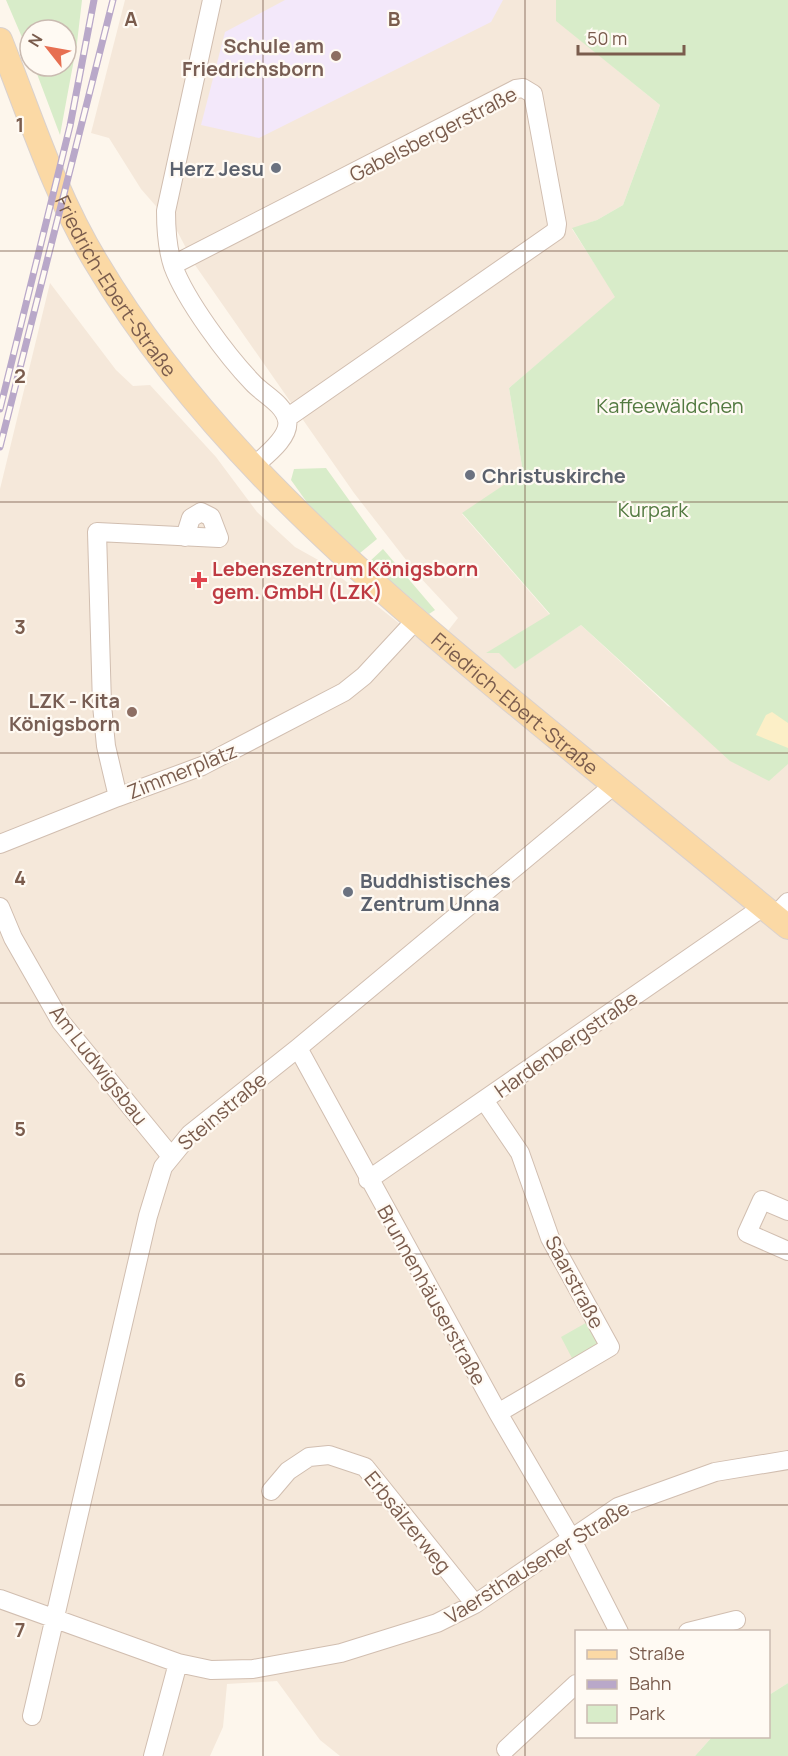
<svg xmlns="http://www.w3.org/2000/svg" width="788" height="1756" font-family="Manrope,sans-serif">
	<rect width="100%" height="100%" fill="#fdf6ec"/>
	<path fill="#f5e8da" d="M125 0H556L557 21 660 105 623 205 597 220 572 229 616 297 509 388 523 472 462 514 550 615 515 668 581 625 668 706 788 764V1683L769 1695 768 1632H576V1736L712 1737 695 1756H340L320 1740 277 1681 227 1684 223 1727 210 1756H0V489L50 283 116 370 133 386 150 385 216 457 257 512 295 547 320 561 433 650 458 618 417 574 354 493 195 265 176 229 141 189 109 138 91 133Z"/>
	<path fill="#f3e8fa" d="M285 0H503L491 22 259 138 201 125 225 32Z"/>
	<path fill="#d8ecc9" d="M6 0H82L77 43 60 135 34 66H66V30H30V56Z
		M556 0H788V764L769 781 730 761 581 625 515 669 499 653H486L550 614 462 513 523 472 509 388 615 297 572 228 597 220 623 205 660 105 556 21Z
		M326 468 377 539 360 553 311 508 291 480 294 469Z
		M383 549 435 610 429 614 369 562Z
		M591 1320 601 1340 596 1349 574 1362 561 1337Z
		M788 1683V1756H695L712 1737 768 1736 769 1695Z"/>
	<path fill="#fcefc7" d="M772 712 788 723V748L756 735 766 715Z"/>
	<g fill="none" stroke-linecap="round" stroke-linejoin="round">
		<defs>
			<path id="minor" d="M212 0 166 211C166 230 167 248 173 266 186 301 227 356 253 383 263 394 284 404 287 420 291 437 265 456 254 466
				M173 265 516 89 523 88 533 94 557 224 556 231 287 418
				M185 537 191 518 201 512 211 517 219 538 97 532 102 705 106 746 118 797 202 766 344 692 364 676 415 621
				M0 844 118 797
				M0 907 13 938 61 1022 170 1155
				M775 916 788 902
				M298 1048 498 1413 571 1538 619 1632
				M484 1100 520 1153 550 1238 610 1347 498 1413
				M368 1180 763 907
				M788 1211 762 1200 747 1233 788 1251
				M271 1491 288 1471 309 1457 329 1455 365 1467 475 1604
				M0 1599 178 1663 153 1756
				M688 1632 736 1620
				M178 1663 211 1670 253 1669 341 1653 437 1623 475 1604 618 1507 715 1472 788 1460
				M32 1716 148 1216 163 1167 190 1134 298 1048 614 785
				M506 1749 576 1684"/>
			<g id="major">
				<path id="s1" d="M0 40C30 115 54 193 96 262 200 437 356 571 511 700 603 776 695 851 788 927"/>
			</g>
		</defs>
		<use href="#minor" stroke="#d1beb0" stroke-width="20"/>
		<use href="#major" stroke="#dad1cd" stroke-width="26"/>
		<use href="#minor" stroke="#fff" stroke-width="18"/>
		<use href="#major" stroke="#fbd9a5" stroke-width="24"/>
		<defs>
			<path id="rail" d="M0 409 70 126 94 0
				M0 447 113 0"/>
		</defs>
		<use href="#rail" stroke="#b9a8c9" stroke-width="7"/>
		<use href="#rail" stroke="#fffaf3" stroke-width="4.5" stroke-dasharray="14" stroke-linecap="butt"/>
	</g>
	<path fill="none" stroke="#7a5c4d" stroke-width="1.5" stroke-opacity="0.55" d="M263 0V1756M525 0V1756M0 251H788M0 502H788M0 753H788M0 1003H788M0 1254H788M0 1505H788"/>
	<g fill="#8d6e63" stroke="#fffaf3" stroke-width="2">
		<circle cx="336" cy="56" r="6"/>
		<circle cx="132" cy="712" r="6"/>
	</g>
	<g fill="#6b7280" stroke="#fffaf3" stroke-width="2">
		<circle cx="276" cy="168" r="6"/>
		<circle cx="470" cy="475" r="6"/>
		<circle cx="348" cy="892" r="6"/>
	</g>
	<path fill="#e0444e" stroke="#fffaf3" stroke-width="2" d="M196 571h6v6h6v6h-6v6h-6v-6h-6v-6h6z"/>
	<g text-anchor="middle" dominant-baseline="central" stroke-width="4.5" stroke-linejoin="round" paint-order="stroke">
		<g font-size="20" font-weight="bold" fill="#785e54" stroke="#fffaf3" text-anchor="end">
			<text x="324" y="45">Schule am<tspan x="324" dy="23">Friedrichsborn</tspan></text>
			<text x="120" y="700">LZK - Kita<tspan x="120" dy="23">Königsborn</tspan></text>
		</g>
		<g font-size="20" fill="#7a5c4d" stroke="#fffaf3">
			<text transform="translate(433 134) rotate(-27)">Gabelsbergerstraße</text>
			<text stroke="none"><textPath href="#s1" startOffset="273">Friedrich-Ebert-Straße</textPath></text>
			<text stroke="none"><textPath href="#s1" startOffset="854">Friedrich-Ebert-Straße</textPath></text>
			<text transform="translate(182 771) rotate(-22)">Zimmerplatz</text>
			<text transform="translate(566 1044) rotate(-35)">Hardenbergstraße</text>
			<text transform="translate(99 1065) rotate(52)">Am Ludwigsbau</text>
			<text transform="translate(222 1111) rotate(-40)">Steinstraße</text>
			<text transform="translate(575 1282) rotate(62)">Saarstraße</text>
			<text transform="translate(432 1295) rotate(61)">Brunnenhäuserstraße</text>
			<text transform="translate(408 1522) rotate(51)">Erbsälzerweg</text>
			<text transform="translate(537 1562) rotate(-32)">Vaersthausener Straße</text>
		</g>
		<g font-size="20" font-weight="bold" fill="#5b616d" stroke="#fffaf3" text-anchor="start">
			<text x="264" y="168" text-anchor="end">Herz Jesu</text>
			<text x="482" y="475">Christuskirche</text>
			<text x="360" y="880">Buddhistisches<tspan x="360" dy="23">Zentrum Unna</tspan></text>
		</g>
		<g font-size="20" fill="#537a41" stroke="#fffaf3">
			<text x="670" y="405">Kaffeewäldchen</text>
			<text x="653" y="509">Kurpark</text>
		</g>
		<g font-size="20" font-weight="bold" fill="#be3a42" stroke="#fffaf3" text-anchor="start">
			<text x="212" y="568">Lebenszentrum Königsborn<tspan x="212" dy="23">gem. GmbH (LZK)</tspan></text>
		</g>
	</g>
	<g font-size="20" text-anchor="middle" font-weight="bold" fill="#7a5c4d" stroke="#fffaf3" stroke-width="4.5" stroke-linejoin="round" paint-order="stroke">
		<text x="131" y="26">A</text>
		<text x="394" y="26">B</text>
		<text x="20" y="132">1</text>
		<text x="20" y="383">2</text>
		<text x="20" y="634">3</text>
		<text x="20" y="885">4</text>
		<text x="20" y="1136">5</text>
		<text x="20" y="1387">6</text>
		<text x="20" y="1637">7</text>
	</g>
	<rect x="575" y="1630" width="195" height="108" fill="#fffaf3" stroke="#cabbb1" stroke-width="1.5"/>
	<rect x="587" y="1650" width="30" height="9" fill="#fbd9a5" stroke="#cabbb1" stroke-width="1.5"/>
	<text x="629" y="1660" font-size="18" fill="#7a5c4d">Straße</text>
	<rect x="587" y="1680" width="30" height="9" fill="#b9a8c9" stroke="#cabbb1" stroke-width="1.5"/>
	<text x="629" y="1690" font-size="18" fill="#7a5c4d">Bahn</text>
	<rect x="587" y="1705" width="30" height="18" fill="#d8ecc9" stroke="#cabbb1" stroke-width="1.5"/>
	<text x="629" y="1720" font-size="18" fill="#7a5c4d">Park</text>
	<g transform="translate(48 48) rotate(301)"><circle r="28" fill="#fffaf3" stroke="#cabbb1" stroke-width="1.5"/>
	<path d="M0-4.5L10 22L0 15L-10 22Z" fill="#e76f51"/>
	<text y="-9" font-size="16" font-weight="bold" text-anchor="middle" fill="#7a5c4d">N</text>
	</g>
	<path d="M578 45v9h106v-9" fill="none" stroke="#7a5c4d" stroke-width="3"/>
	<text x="587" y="45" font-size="18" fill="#7a5c4d" stroke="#fffaf3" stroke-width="4.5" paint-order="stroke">50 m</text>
</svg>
